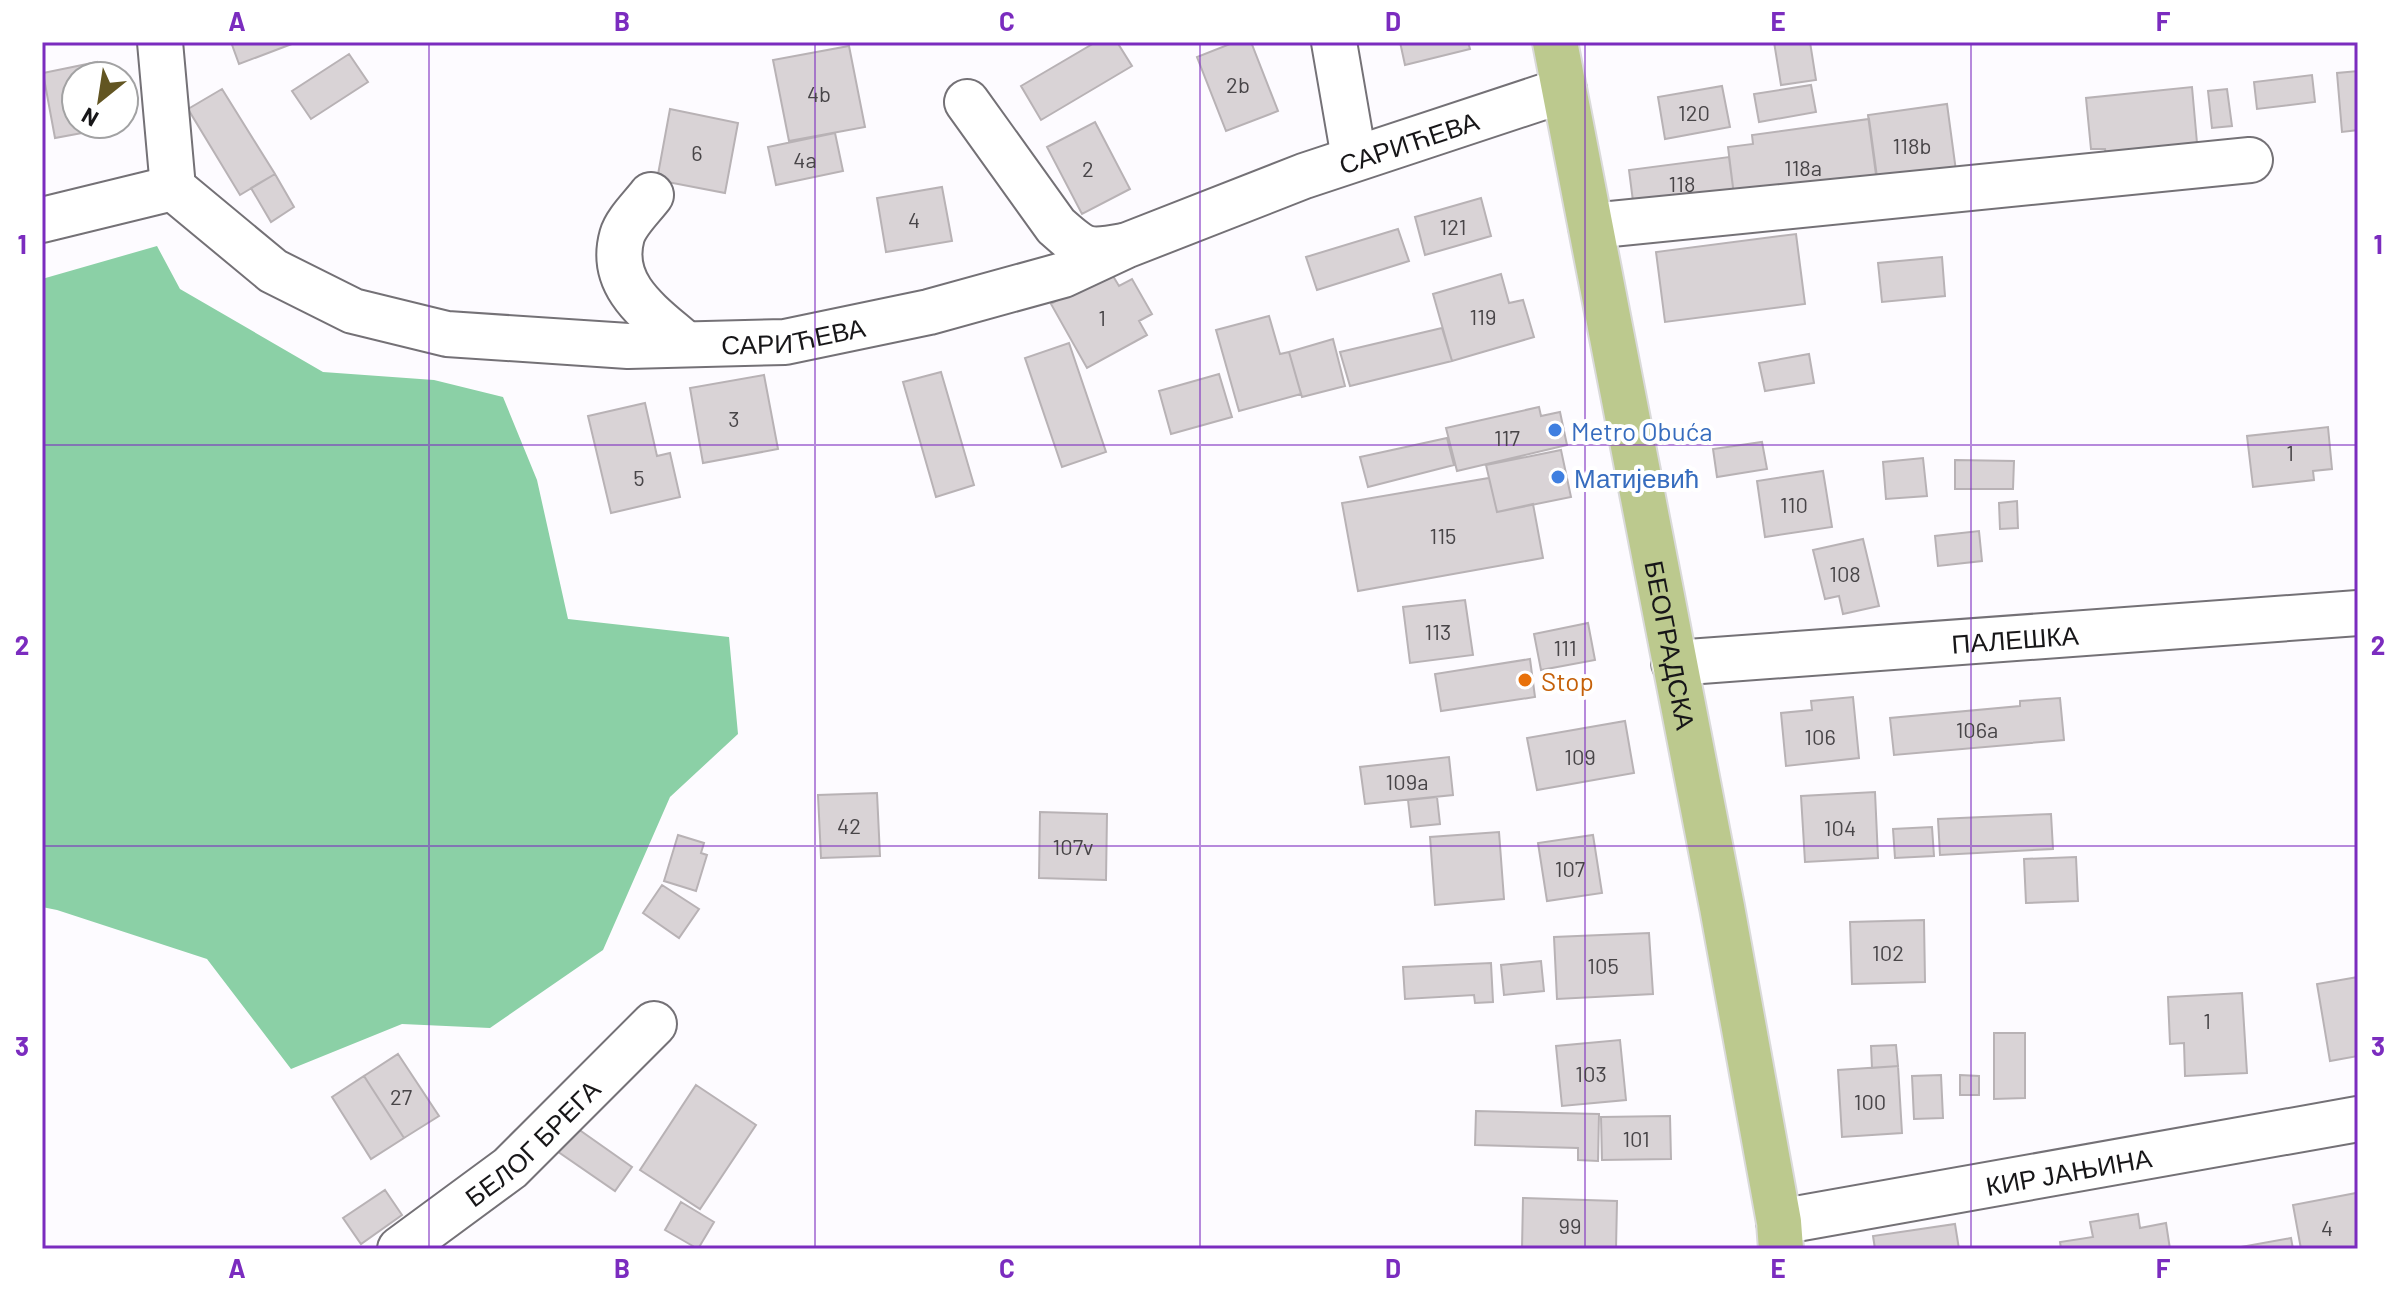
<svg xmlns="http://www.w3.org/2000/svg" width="2400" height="1291" font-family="Barlow,sans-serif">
	<rect width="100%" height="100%" fill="#fdfbff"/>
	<path fill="#8bd0a6" d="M157 246 180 289 323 372 434 380 503 397 537 480 568 619 729 637 738 734 670 797 603 950 490 1028 402 1024 291 1069 207 959 57 910 42 907V279Z"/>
	<path fill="#d9d3d6" stroke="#b8b2b5" stroke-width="2" d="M231 42H297L239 64Z
		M1096 42H1117L1132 66 1041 120 1021 86Z
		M1235 42H1251L1278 111 1226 131 1197 57Z
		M1400 42H1468L1470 49 1405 65Z
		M1774 42H1810L1816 80 1781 85Z
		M849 46 865 127 789 141 773 60Z
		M349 54 368 82 311 119 292 91Z
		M97 62 100 76H76V124H108L109 128 55 138 43 73Z
		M2358 71V130L2342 132 2337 73Z
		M2312 75 2315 102 2257 109 2254 82Z
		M1811 85 1816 112 1759 122 1754 94Z
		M1722 86 1730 127 1665 139 1658 97Z
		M2192 87 2198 154 2107 163 2105 149H2091L2086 98Z
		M222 89 275 174 240 195 188 109Z
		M2227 89 2232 126 2212 128 2208 91Z
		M1947 104 1956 171 1877 182 1868 115Z
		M670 109 738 123 725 193 657 180Z
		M1869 119 1877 177 1734 195 1728 147 1753 144 1752 135Z
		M1095 122 1130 189 1082 214 1047 147Z
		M835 133 843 171 776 185 768 147Z
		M1729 157 1734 195 1634 209 1629 170Z
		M275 174 294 207 271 222 251 188Z
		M942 187 952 241 886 252 877 198Z
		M1481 198 1491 236 1425 255 1415 217Z
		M1398 229 1409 261 1317 290 1306 257Z
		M1796 234 1805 304 1665 322 1656 252Z
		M1942 257 1945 296 1882 302 1878 263Z
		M1110 271 1119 286 1132 279 1152 314 1139 321 1147 335 1087 368 1051 304Z
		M1501 274 1509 303 1523 300 1534 337 1452 361 1433 294Z
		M1269 316 1280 354 1289 352 1301 394 1239 411 1216 330Z
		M1442 328 1452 361 1350 386 1340 352Z
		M1333 339 1345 386 1302 397 1289 352Z
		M1069 343 1106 452 1062 467 1025 358Z
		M1809 354 1814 383 1765 391 1759 363Z
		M941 372 974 485 936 497 903 382Z
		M1219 374 1232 417 1171 434 1159 391Z
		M764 375 778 449 703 463 690 388Z
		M645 403 657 456 670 453 680 497 611 513 588 416Z
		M1539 407 1541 416 1560 412 1567 445 1457 471 1446 428Z
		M2328 427 2332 469 2313 471 2314 480 2253 487 2247 436Z
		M1447 438 1454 465 1368 487 1360 457Z
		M1762 442 1767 469 1717 477 1713 449Z
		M1561 450 1571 497 1497 512 1486 465Z
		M1923 458 1927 496 1886 499 1883 462Z
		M1955 460 2014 461 2013 489H1955Z
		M1823 471 1832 527 1765 537 1757 481Z
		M1489 478 1497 512 1533 504 1543 558 1358 591 1342 503Z
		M2017 501 2018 528 2000 529 1999 503Z
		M1979 531 1982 561 1938 566 1935 536Z
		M1863 539 1879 606 1843 614 1839 596 1825 599 1813 550Z
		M1465 600 1473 655 1410 663 1403 607Z
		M1588 623 1595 660 1541 670 1534 634Z
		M1530 659 1535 697 1441 711 1435 674Z
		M1853 697 1859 758 1786 766 1781 713 1812 710 1811 701Z
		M2060 698 2064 740 1894 755 1890 718 2020 706V701Z
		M1625 721 1634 773 1537 790 1527 738Z
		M1449 757 1453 795 1365 804 1360 767Z
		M1875 792 1878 858 1805 862 1801 796Z
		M877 793 880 856 821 858 818 795Z
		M1437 797 1440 824 1411 827 1408 800Z
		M1040 812 1107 814 1106 880 1039 878Z
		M2051 814 2053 849 1940 855 1938 819Z
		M1932 827 1934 856 1895 858 1893 829Z
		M1499 832 1504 899 1435 905 1430 837Z
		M678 835 704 843 701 853 707 855 696 891 664 881Z
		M1593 835 1602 893 1547 901 1538 843Z
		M2076 857 2078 901 2026 903 2024 859Z
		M662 885 699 909 679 938 643 913Z
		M1924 920 1925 982 1852 984 1850 922Z
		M1649 933 1653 994 1557 999 1554 937Z
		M1541 961 1544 991 1504 995 1501 965Z
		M1491 963 1493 1002 1475 1003 1474 995 1405 999 1403 967Z
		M2358 977V1056L2330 1061 2317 984Z
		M2242 993 2247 1073 2185 1076 2184 1043 2170 1044 2168 997Z
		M1994 1033H2025V1098L1994 1099Z
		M1620 1040 1626 1100 1562 1106 1556 1046Z
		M1896 1045 1898 1066 1872 1068 1871 1046Z
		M398 1054 439 1116 404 1138 364 1076Z
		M1898 1066 1902 1133 1842 1137 1838 1070Z
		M1941 1075 1943 1118 1914 1119 1912 1076Z
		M1960 1075 1979 1076V1095H1960Z
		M364 1076 404 1138 371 1159 332 1097Z
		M696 1085 756 1125 700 1209 640 1170Z
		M1476 1111 1599 1114 1598 1161 1578 1160V1148L1475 1145Z
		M1670 1116 1671 1159 1602 1160 1601 1117Z
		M571 1124 632 1167 615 1191 554 1149Z
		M385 1190 402 1215 361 1244 343 1218Z
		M2356 1193 2358 1249H2301L2293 1205Z
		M1523 1198 1617 1201 1616 1249H1522Z
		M681 1202 714 1222 698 1249 665 1230Z
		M2138 1214 2140 1228 2166 1223 2170 1249H2061L2060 1242 2093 1237 2090 1222Z
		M1955 1224 1959 1249H1875L1873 1236Z
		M2291 1238 2293 1249H2230Z"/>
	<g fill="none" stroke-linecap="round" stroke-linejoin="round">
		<defs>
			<g id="minor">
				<path id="s1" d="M160 42 173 188 273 271 353 311 447 334 628 346 785 342 929 312 1063 275 1125 246 1304 176 1564 90"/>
				<path d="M1334 42 1354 158"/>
				<path d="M967 102 1056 226C1084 251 1086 253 1123 246"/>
				<path d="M651 195C642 207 626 222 622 236 608 286 651 314 684 343"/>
				<path d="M42 220 173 188"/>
				<path d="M1591 226 2250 160"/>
				<path id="s2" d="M1674 663 2358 613"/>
				<path id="s3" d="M1779 1222 2358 1119"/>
				<path id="s4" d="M400 1249 510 1168 654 1024"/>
			</g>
			<g id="major">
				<path id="s5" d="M1555 42 1722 907 1779 1222 1781 1249"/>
			</g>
		</defs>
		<use href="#minor" stroke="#747176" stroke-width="48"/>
		<use href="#major" stroke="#dadada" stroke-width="48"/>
		<use href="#minor" stroke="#fff" stroke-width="44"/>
		<use href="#major" stroke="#bcc98e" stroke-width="44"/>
	</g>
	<path fill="none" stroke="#7b2cbf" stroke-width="2" stroke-opacity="0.55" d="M429 42V1249M815 42V1249M1200 42V1249M1585 42V1249M1971 42V1249M42 445H2358M42 846H2358"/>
	<g fill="#3f7fe0" stroke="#fff" stroke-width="3">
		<circle cx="1555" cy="430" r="8"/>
		<circle cx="1558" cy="477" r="8"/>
	</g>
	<circle fill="#e8710a" stroke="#fff" stroke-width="3" cx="1525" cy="680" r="8"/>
	<g text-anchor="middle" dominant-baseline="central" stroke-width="8" stroke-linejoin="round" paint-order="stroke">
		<g font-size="22" fill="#484548">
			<text x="1238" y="84">2b</text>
			<text x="819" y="93">4b</text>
			<text x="1694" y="112">120</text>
			<text x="1912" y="145">118b</text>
			<text x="697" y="152">6</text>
			<text x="805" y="159">4a</text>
			<text x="1803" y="167">118a</text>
			<text x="1088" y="168">2</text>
			<text x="1682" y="183">118</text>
			<text x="914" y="219">4</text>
			<text x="1453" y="226">121</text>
			<text x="1483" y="316">119</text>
			<text x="1102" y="317">1</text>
			<text x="734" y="418">3</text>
			<text x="1507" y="437">117</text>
			<text x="2290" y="452">1</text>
			<text x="639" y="477">5</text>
			<text x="1794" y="504">110</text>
			<text x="1443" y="535">115</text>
			<text x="1845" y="573">108</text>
			<text x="1438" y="631">113</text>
			<text x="1565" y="647">111</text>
			<text x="1977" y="729">106a</text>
			<text x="1820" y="736">106</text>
			<text x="1580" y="756">109</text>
			<text x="1407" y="781">109a</text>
			<text x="849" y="825">42</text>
			<text x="1840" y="827">104</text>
			<text x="1073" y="846">107v</text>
			<text x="1570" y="868">107</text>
			<text x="1888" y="952">102</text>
			<text x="1603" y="965">105</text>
			<text x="2207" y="1020">1</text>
			<text x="1591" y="1073">103</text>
			<text x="401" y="1096">27</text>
			<text x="1870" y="1101">100</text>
			<text x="1636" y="1138">101</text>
			<text x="1570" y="1225">99</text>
			<text x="2327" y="1227">4</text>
		</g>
		<g font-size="26" fill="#171618" stroke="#fff">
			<text stroke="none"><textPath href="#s1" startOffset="1458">САРИЋЕВА</textPath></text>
			<text stroke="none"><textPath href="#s1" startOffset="810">САРИЋЕВА</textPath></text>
			<text stroke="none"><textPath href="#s2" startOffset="342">ПАЛЕШКА</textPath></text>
			<text stroke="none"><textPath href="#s5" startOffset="614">БЕОГРАДСКА</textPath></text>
			<text stroke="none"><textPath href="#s4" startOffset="170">БЕЛОГ БРЕГА</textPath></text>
			<text stroke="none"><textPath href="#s3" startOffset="294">КИР ЈАЊИНА</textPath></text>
		</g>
		<g font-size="26" fill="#366cbe" stroke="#fff" text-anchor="start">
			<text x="1571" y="430">Metro Obuća</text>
			<text x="1574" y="477">Матијевић</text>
		</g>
		<g font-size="26" fill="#c56008" stroke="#fff" text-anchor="start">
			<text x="1541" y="680">Stop</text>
		</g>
	</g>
	<rect width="2400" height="1291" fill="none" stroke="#ffffff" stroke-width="88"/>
	<g transform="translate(100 100) rotate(210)"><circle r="38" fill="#ffffff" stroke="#a2a2a3" stroke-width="2"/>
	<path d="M0-6L14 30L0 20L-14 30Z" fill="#625522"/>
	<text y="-12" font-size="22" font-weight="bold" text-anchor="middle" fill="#171618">N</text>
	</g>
	<rect x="44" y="44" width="2312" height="1203" fill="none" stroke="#7b2cbf" stroke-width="3"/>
	<g font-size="26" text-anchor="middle" font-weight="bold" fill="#7b2cbf">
		<text x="237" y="31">A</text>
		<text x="622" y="31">B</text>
		<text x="1007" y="31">C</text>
		<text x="1393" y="31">D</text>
		<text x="1778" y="31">E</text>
		<text x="2163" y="31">F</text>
		<text x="22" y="254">1</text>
		<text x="2378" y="254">1</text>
		<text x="22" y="655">2</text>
		<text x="2378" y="655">2</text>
		<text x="22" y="1056">3</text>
		<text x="2378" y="1056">3</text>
		<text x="237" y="1278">A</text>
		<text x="622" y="1278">B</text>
		<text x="1007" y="1278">C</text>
		<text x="1393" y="1278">D</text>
		<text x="1778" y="1278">E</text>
		<text x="2163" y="1278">F</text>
	</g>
</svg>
